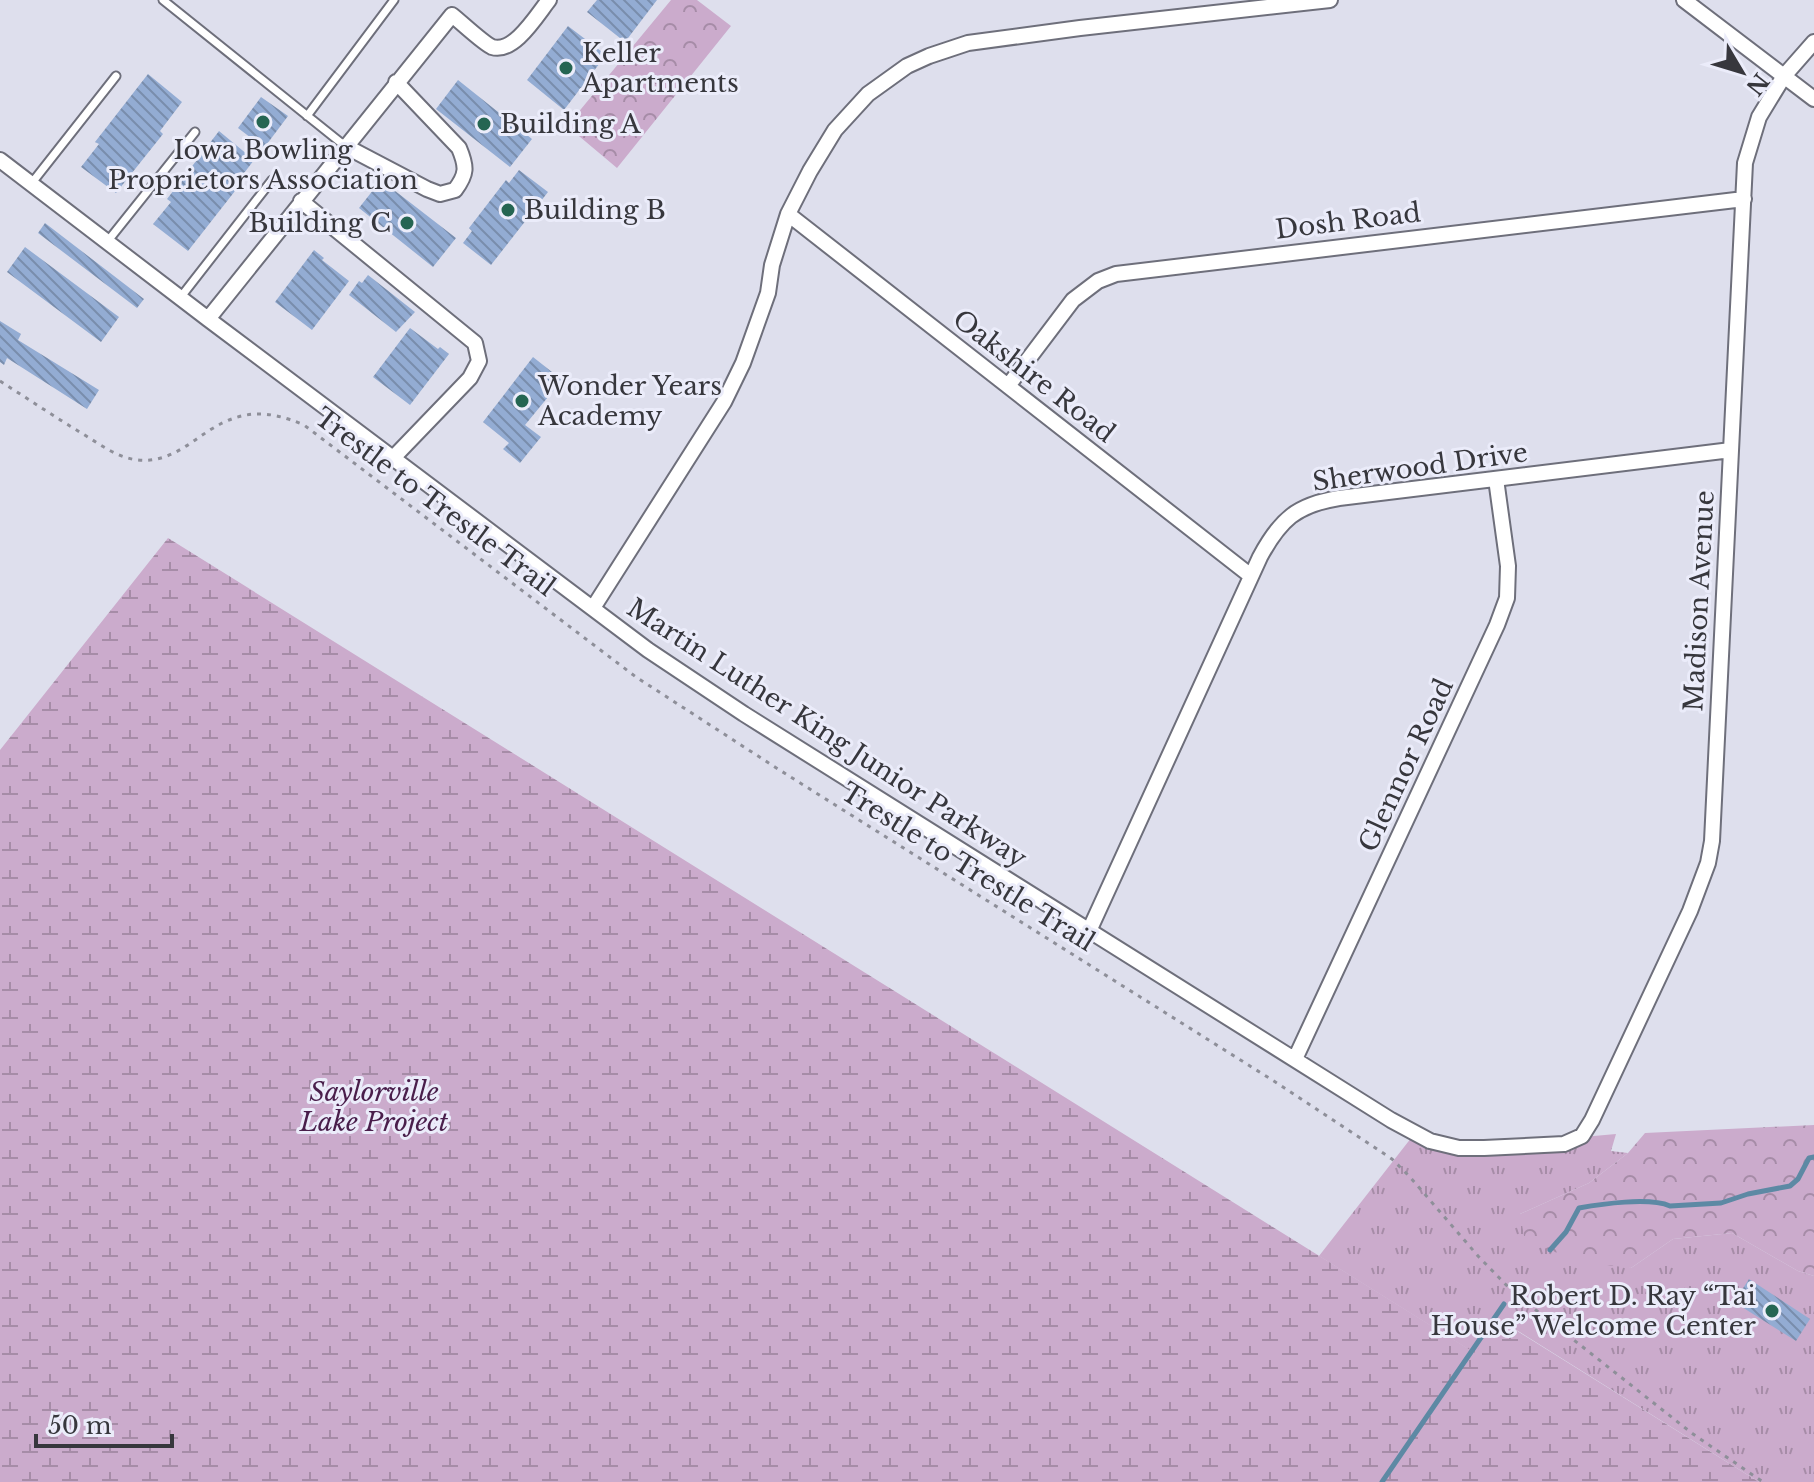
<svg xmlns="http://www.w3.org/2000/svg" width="1814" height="1482" font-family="'Libre Baskerville',serif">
	<defs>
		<pattern id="grass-tufts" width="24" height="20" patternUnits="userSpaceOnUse" patternTransform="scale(2)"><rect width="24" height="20" fill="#cbabcc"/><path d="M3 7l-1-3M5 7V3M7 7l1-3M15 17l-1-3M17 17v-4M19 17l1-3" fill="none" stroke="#a68ca7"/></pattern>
		<pattern id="forest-crowns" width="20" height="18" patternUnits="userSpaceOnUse" patternTransform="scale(2)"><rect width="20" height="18" fill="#cbabcc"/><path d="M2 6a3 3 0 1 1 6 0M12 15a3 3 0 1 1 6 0" fill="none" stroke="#a68ca7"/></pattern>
		<pattern id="wetland-marsh" width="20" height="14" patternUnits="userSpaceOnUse" patternTransform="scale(2)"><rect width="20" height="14" fill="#cbabcc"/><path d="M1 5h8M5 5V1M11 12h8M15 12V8" fill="none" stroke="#a68ca7"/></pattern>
		<pattern id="building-back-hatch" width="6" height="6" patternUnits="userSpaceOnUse" patternTransform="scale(2)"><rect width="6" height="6" fill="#93acd3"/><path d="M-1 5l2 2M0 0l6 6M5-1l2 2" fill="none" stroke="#798dac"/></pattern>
	</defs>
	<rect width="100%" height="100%" fill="#dedfed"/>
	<path fill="url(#grass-tufts)" d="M1415 1133 1459 1148 1616 1134 1611 1151 1628 1153 1589 1183 1520 1214 1631 1268 1673 1239 1732 1233 1798 1271 1814 1276V1482H1759L1502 1321 1476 1354 1319 1256Z"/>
	<path fill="url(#forest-crowns)" d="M671 0H697L731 26 617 168 567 126Z
		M1814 1125V1276L1798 1271 1732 1233 1673 1239 1631 1268 1582 1262 1525 1241 1520 1214 1589 1183 1628 1153 1645 1133Z"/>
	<path fill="url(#wetland-marsh)" d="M168 538 1475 1353 1501 1321 1759 1482H0V750Z"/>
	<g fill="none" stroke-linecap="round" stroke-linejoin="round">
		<path stroke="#5d89a4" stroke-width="5" d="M1550 1250 1566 1232 1579 1208C1601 1204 1649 1197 1670 1206L1721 1203 1748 1194 1790 1186 1798 1179 1809 1158 1814 1157
			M1382 1482 1504 1304"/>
	</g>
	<path fill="url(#building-back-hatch)" d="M597 0H657L625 42 587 12Z
		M568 26 606 55 564 110 527 80Z
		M148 74 182 102 160 131 163 134 116 193 81 167 99 144 95 142Z
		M458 80 532 139 510 167 436 109Z
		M261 97 288 116 264 148 238 128Z
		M219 131 254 160 232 189 235 191 188 251 153 224 171 202 167 199Z
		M519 170 548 192 491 265 463 243 472 231 469 228 506 180 509 183Z
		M381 180 456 238 433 267 359 208Z
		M45 223 144 299 137 308 38 233Z
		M25 247 119 317 101 342 7 272Z
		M314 250 324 258 322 260 349 281 312 330 275 302Z
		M368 275 415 312 396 332 349 295 359 281 362 283Z
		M0 321 21 334 18 340 99 390 87 409 7 358 4 365 0 362Z
		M410 328 438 349 440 347 449 354 410 405 373 377Z
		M533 357 562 380 525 425 541 437 520 463 503 449 509 443 483 422Z
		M1749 1279 1810 1319 1796 1341 1734 1302Z"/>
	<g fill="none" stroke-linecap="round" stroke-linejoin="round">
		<defs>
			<path id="lane" d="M163 0 345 146
				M307 116 394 0
				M31 184 116 76
				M107 242 195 132
				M180 298 272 180"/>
			<path id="street" d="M1684 0 1814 99
				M345 146 427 189 440 194 455 190C467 174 467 167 459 148L396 82
				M0 160 208 319 648 650 744 714 1391 1120 1430 1141 1459 1148H1484L1564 1144 1582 1136 1592 1120 1690 911 1708 863 1712 841 1745 163 1759 117 1784 76 1814 42
				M301 201 475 343 479 361 470 378 393 458
				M788 214 1251 576
				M208 319 452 15C461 22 483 43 492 47 514 54 537 15 549 0
				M1008 386 1073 300 1098 281 1116 274 1744 199
				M593 608 724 402 743 363 768 293 772 265 788 214 810 171 835 130 868 94 907 66 929 56 968 43 1080 28 1330 0
				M1089 931 1260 557C1280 520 1296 505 1339 498L1731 450
				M1295 1059 1497 625 1507 598 1508 566 1496 479"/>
		</defs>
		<use href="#lane" stroke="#6e6f7b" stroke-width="11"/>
		<use href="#street" stroke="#6e6f7b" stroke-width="18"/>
		<path stroke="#8e8f99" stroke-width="3" stroke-dasharray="4 6" stroke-linecap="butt" d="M0 381C28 399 55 417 83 434 101 445 118 458 138 460 168 463 188 444 210 430 243 409 269 410 304 425L636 677 778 769 1277 1083 1392 1159 1410 1177 1478 1256 1513 1292 1693 1434 1763 1482"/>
		<use href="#lane" stroke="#fff" stroke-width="7"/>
		<use href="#street" stroke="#fff" stroke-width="14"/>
	</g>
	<g fill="#256552" stroke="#ebecfa" stroke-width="3">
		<circle cx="566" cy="68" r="8"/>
		<circle cx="263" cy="122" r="8"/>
		<circle cx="484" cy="124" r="8"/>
		<circle cx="508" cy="210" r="8"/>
		<circle cx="407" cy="223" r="8"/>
		<circle cx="522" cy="401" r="8"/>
		<circle cx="1772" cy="1311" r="8"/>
	</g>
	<g text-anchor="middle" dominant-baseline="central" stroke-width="6" stroke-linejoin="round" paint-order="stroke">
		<g font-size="26" fill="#37373d" stroke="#ebecfa" text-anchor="start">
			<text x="582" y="53">Keller<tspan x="582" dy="30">Apartments</tspan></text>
			<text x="500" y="124">Building A</text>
			<text x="263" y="150" text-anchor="middle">Iowa Bowling<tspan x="263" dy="30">Proprietors Association</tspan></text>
			<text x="524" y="210">Building B</text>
			<text x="391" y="223" text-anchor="end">Building C</text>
			<text x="538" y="386">Wonder Years<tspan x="538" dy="30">Academy</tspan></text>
			<text x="1756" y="1296" text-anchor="end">Robert D. Ray “Tai<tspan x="1756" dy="30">House” Welcome Center</tspan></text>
		</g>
		<g font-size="26" fill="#37373d" stroke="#ebecfa">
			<text transform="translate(1348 221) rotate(-7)">Dosh Road</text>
			<text transform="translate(1034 376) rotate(38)">Oakshire Road</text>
			<text transform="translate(1420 467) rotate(-8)">Sherwood Drive</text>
			<text transform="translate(435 502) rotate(37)">Trestle to Trestle Trail</text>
			<text transform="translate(1699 601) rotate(-87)">Madison Avenue</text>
			<text transform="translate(827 733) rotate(33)">Martin Luther King Junior Parkway</text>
			<text transform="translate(1406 765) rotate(-65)">Glennor Road</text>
			<text transform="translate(968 867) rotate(32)">Trestle to Trestle Trail</text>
		</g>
		<g font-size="26" font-style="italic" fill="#491e4b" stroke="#ebecfa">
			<text x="374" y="1092">Saylorville<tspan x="374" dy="30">Lake Project</tspan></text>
		</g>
	</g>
	<g transform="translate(1742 72) rotate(128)" stroke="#ebecfa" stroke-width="6" paint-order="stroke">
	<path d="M0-6L14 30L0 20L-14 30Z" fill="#37373d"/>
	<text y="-12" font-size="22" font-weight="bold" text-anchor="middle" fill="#37373d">N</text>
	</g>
	<path d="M36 1434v12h136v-12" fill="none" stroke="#37373d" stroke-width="4"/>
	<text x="48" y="1434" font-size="24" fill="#37373d" stroke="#ebecfa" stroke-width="6" paint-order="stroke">50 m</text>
</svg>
